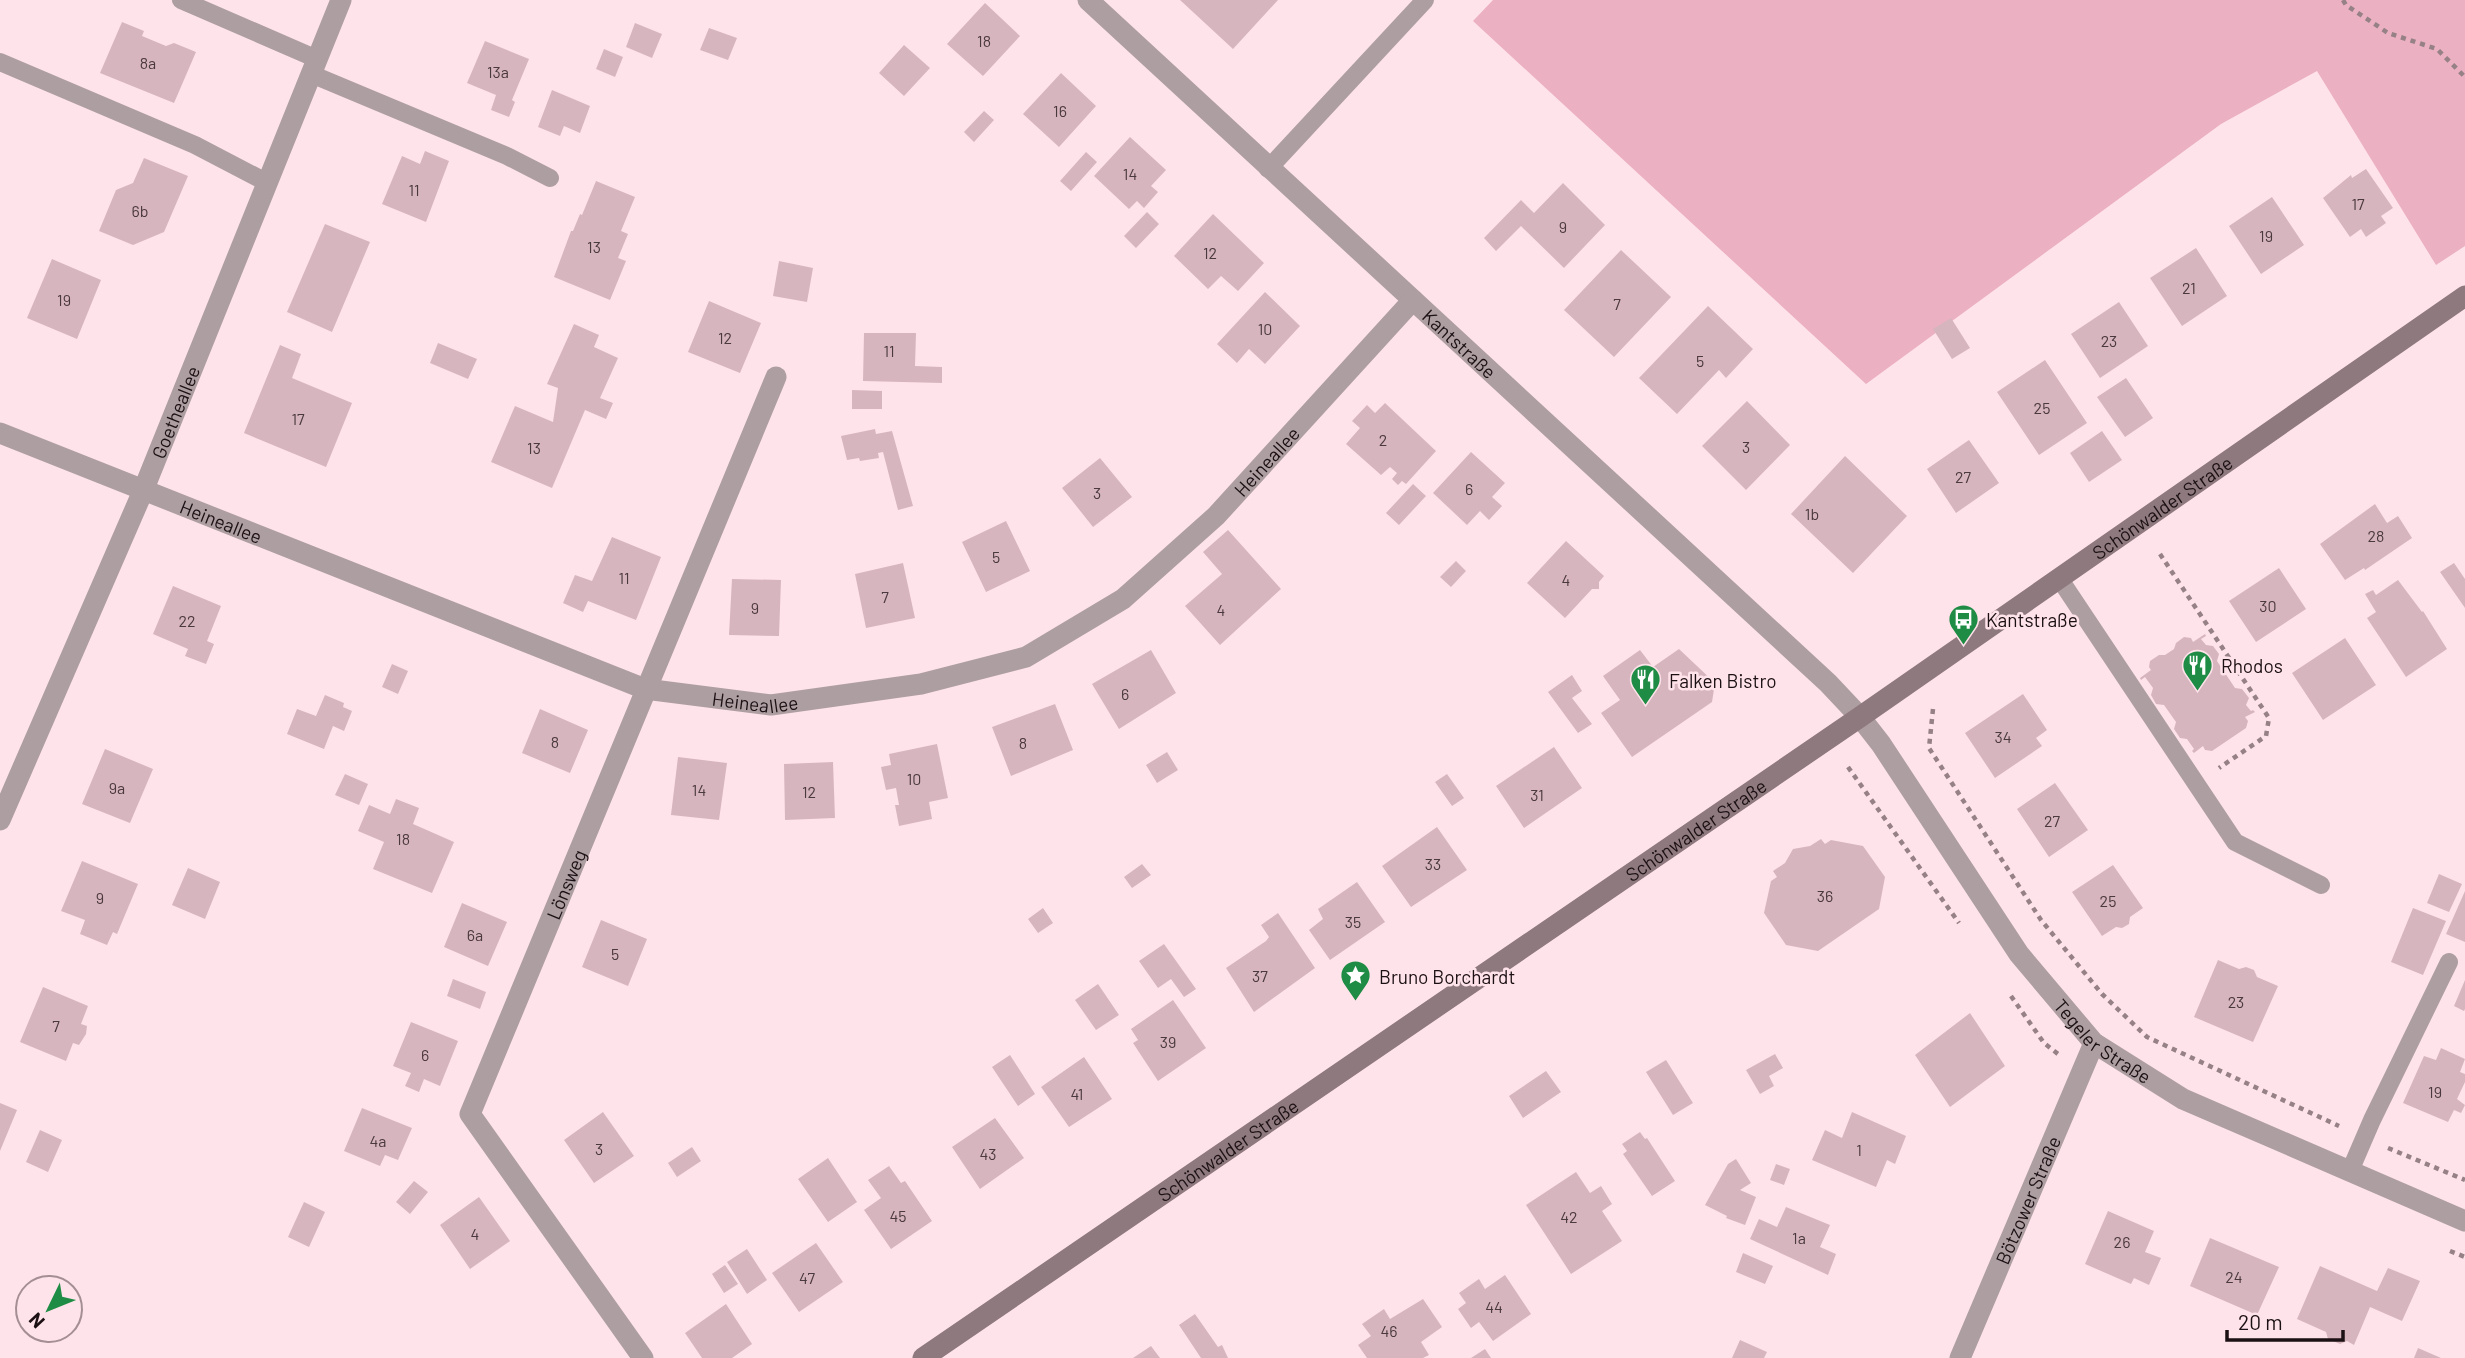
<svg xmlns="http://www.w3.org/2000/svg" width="2465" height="1358" font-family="Barlow,sans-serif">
	<rect width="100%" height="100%" fill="#ffe3ea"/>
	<path fill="#ebb0c1" d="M1493 0H2465V246L2436 265 2317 71 2221 124 1866 384 1473 21Z"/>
	<path fill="#d7b5be" d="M1180 0H1278L1233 49Z
		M985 3 1020 36 983 76 947 44Z
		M122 22 144 31 142 36 166 46 174 43 196 52 174 103 100 73Z
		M635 23 662 34 652 58 626 47Z
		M709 28 737 38 728 60 700 50Z
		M485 41 529 59 512 100 515 102 509 117 491 110 496 95 467 83Z
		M904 45 930 68 904 96 879 73Z
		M604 49 623 57 615 77 596 69Z
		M1061 73 1096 106 1059 147 1023 114Z
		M552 90 590 106 580 133 564 126 560 136 538 127Z
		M984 111 994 120 974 142 964 132Z
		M1130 137 1166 170 1151 186 1158 192 1144 208 1137 201 1129 209 1094 176Z
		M425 151 449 161 426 222 382 204 402 156 420 164Z
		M1086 152 1097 162 1071 191 1060 181Z
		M144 158 188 176 164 232 133 245 99 231 116 190 133 183Z
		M2366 169 2393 208 2381 216 2386 223 2366 237 2361 229 2350 237 2323 198 2351 175 2352 178Z
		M596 181 635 197 621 231 628 234 618 258 626 261 610 300 554 277 571 231H573L580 214 582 215Z
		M1563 183 1605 225 1564 268 1521 226 1496 251 1484 238 1521 200 1534 213Z
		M2272 197 2304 245 2261 274 2229 226Z
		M1147 212 1159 224 1136 248 1124 236Z
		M1213 214 1264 263 1238 291 1221 276 1208 289 1174 256Z
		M325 224 370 242 332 332 287 312Z
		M2196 248 2227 296 2182 326 2150 278Z
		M1621 250 1671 297 1614 357 1564 310Z
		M52 259 101 280 77 339 27 318Z
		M779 261 813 268 807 302 773 296Z
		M1265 292 1300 326 1265 364 1249 349 1237 363 1217 344Z
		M709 301 761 323 740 373 688 352Z
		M2119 302 2148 346 2100 378 2071 334Z
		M1708 306 1753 349 1726 378 1719 370 1677 414 1639 378Z
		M1951 318 1970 348 1952 359 1933 329Z
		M574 324 599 335 594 347 618 358 600 398 613 403 606 419 585 410 552 488 491 462 515 406 553 422 558 388 547 384Z
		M864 333H916L915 366 942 367V383L863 381Z
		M438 343 477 359 468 379 430 363Z
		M280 345 301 354 292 378 352 403 326 467 244 433Z
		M2045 360 2087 423 2039 455 1997 392Z
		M2126 378 2153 418 2125 437 2097 397Z
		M852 390 882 391V409H852Z
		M1747 401 1790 445 1746 490 1702 446Z
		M1385 403 1436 451 1406 484 1402 481 1398 485 1392 479 1397 473 1390 467 1381 475 1346 444 1360 428 1352 421 1367 405 1375 413Z
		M875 429 876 434 892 431 913 506 898 510 883 452 878 453 879 458 860 461 859 458 847 460 841 436Z
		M2102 431 2122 460 2089 482 2070 453Z
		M1969 440 1999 483 1956 513 1927 469Z
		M1471 452 1505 483 1492 497 1502 506 1489 520 1480 511 1467 525 1433 493Z
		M1845 456 1907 516 1853 573 1791 514Z
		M1100 458 1132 497 1093 527 1062 488Z
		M1413 484 1426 496 1399 525 1386 513Z
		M2375 504 2387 523 2398 516 2412 538 2365 570 2364 568 2345 580 2320 544Z
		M1006 521 1030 571 986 592 962 542Z
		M1228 530 1281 589 1220 645 1185 606 1222 574 1203 552Z
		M612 537 661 557 636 620 588 601 583 612 563 603 575 575 592 581Z
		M1566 541 1604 576 1599 582V589H1592L1565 618 1527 583Z
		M1456 561 1466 571 1451 587 1440 577Z
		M903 563 915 618 866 628 855 574Z
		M2454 563 2465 579V608L2440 572Z
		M2279 568 2306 609 2256 642 2229 601Z
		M732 579 781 580 779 636 729 635Z
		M2398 580 2422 612 2423 611 2447 649 2406 677 2367 618 2376 612 2365 594 2373 590 2376 595Z
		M173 586 221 606 207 641 214 644 206 664 185 656 188 649 153 634Z
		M2205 634 2206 636 2201 639 2206 645 2213 646 2219 654 2217 661 2235 688 2242 689 2249 698 2246 705 2251 711 2253 710 2255 712 2245 717 2248 721 2246 728 2212 751 2205 750 2203 746 2194 753 2192 751 2194 749 2187 739 2180 738 2174 729 2176 722 2164 705 2156 704 2151 695 2153 688 2145 677 2141 680 2140 678 2151 670 2149 667 2150 661 2159 655H2165L2174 649 2176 643 2184 637 2191 638 2193 642Z
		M2345 638 2376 685 2323 720 2292 673Z
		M1679 649 1715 683 1712 702 1632 757 1601 713 1620 700 1603 676 1640 650 1653 667Z
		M1151 650 1176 693 1119 729 1092 684Z
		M392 664 408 671 398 694 382 687Z
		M1572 675 1582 691 1572 698 1592 724 1578 733 1548 692Z
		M2023 694 2047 730 2036 738 2042 746 1995 778 1965 733Z
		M325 695 344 703 343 707 352 711 344 731 333 726 324 749 287 734 297 709 316 716Z
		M1055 704 1073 750 1011 776 992 727Z
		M540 709 588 730 570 773 522 753Z
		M937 744 948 798 929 802 932 819 899 826 895 805H899L896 788 886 790 881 767 891 765 889 754Z
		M1554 747 1582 788 1524 828 1496 786Z
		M105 749 153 769 130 823 82 804Z
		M1167 752 1178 770 1157 783 1146 765Z
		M678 757 727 763 719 820 671 815Z
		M833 762 835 818 785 820 784 764Z
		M345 774 368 784 359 805 335 795Z
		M1447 774 1464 798 1452 806 1435 782Z
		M2055 783 2088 830 2049 857 2017 809Z
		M396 799 419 808 413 824 454 842 432 893 373 869 384 842 358 831 369 805 390 814Z
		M1437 827 1467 870 1411 907 1382 866Z
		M1821 839 1825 844 1831 840 1863 846 1885 877 1879 909 1818 951 1786 945 1764 913 1771 881 1777 877 1773 871 1785 863 1793 849 1810 846Z
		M82 861 138 884 117 934 113 932 107 945 80 934 85 920 61 911Z
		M1142 864 1151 875 1132 888 1124 877Z
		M2113 865 2143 908 2130 917 2129 924 2122 928 2116 927 2102 936 2072 892Z
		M188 868 220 882 205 919 172 905Z
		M2439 874 2462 884 2449 912 2427 903Z
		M1357 882 1385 922 1330 960 1309 930 1323 919 1318 909Z
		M2465 891V942L2446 934Z
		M462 903 507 922 488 966 444 947Z
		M1043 908 1053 923 1038 933 1028 919Z
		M2413 908 2446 921 2423 975 2391 962Z
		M1278 913 1315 968 1254 1012 1226 968 1266 941 1269 937 1261 925Z
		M601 920 647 939 628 986 582 967Z
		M1164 944 1196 989 1184 997 1171 979 1158 988 1139 961Z
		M2218 960 2239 969 2246 967 2254 970 2257 977 2278 986 2253 1042 2194 1017Z
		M453 979 486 992 480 1009 447 996Z
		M2465 980V1009L2464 1011 2454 1006Z
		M1098 984 1119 1015 1096 1030 1075 1000Z
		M43 987 88 1006 81 1024 87 1026 86 1034 79 1045 73 1043 66 1061 20 1042Z
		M1173 1000 1206 1048 1158 1081 1133 1043 1138 1040 1131 1029Z
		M1970 1013 2005 1066 1950 1107 1915 1055Z
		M411 1022 458 1041 440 1086 424 1079 419 1092 405 1086 411 1073 393 1066Z
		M2441 1048 2465 1059 2460 1072 2465 1074V1082L2457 1099 2465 1105 2461 1113 2454 1110 2448 1122 2403 1103 2424 1056 2436 1060Z
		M1775 1054 1783 1068 1769 1076 1774 1086 1760 1094 1746 1070Z
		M1010 1055 1035 1094 1018 1106 992 1067Z
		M1084 1057 1112 1099 1069 1127 1041 1087Z
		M1666 1060 1693 1103 1673 1115 1646 1072Z
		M1546 1071 1561 1092 1523 1118 1509 1096Z
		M0 1103 17 1110 0 1151Z
		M362 1108 412 1128 398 1160 385 1155 380 1166 344 1151Z
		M603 1112 634 1156 594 1183 564 1140Z
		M1852 1112 1906 1136 1895 1164 1887 1160 1876 1187 1812 1160 1825 1130 1842 1138Z
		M995 1118 1024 1158 980 1189 952 1147Z
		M40 1130 62 1140 48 1172 26 1162Z
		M1640 1132 1645 1139 1647 1138 1675 1181 1652 1196 1623 1154 1627 1151 1622 1144Z
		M692 1147 701 1161 677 1177 668 1163Z
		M828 1158 857 1202 828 1222 798 1179Z
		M1736 1159 1751 1183 1740 1190 1756 1197 1745 1225 1726 1218 1727 1216 1705 1205 1728 1164Z
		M1776 1164 1790 1169 1784 1185 1770 1180Z
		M889 1166 901 1183 905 1181 932 1221 891 1249 864 1210 881 1198 868 1180Z
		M1576 1172 1590 1193 1601 1186 1612 1204 1602 1211 1622 1241 1571 1274 1526 1205Z
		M414 1181 428 1192 410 1214 396 1202Z
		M479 1197 510 1241 470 1269 440 1225Z
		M304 1202 325 1212 309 1247 288 1237Z
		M1786 1207 1830 1225 1820 1247 1836 1254 1828 1275 1750 1239 1759 1219 1777 1227Z
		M2108 1211 2154 1231 2145 1252 2161 1258 2149 1285 2134 1278 2131 1284 2085 1264Z
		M2210 1238 2279 1267 2257 1315 2190 1286Z
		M816 1243 843 1282 799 1312 772 1273Z
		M747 1249 767 1280 747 1294 727 1262Z
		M1743 1253 1773 1266 1765 1284 1736 1272Z
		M725 1265 738 1284 724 1293 712 1274Z
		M2320 1266 2377 1291 2388 1268 2420 1281 2402 1321 2370 1307 2354 1345 2347 1341 2340 1344 2328 1339 2326 1332 2297 1319Z
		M1505 1275 1531 1314 1493 1341 1479 1322 1471 1328 1458 1309 1466 1303 1459 1293 1479 1279 1485 1289Z
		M1423 1299 1442 1327 1421 1342 1429 1355 1423 1358H1367L1358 1345 1371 1336 1362 1324 1384 1309 1390 1319Z
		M726 1304 752 1344 732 1358H702L685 1333Z
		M1195 1314 1218 1347 1222 1345 1228 1358H1201L1179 1325Z
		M1740 1340 1767 1352 1764 1358H1732Z
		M1151 1346 1160 1358H1133Z
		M2418 1348 2441 1358H2414Z
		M1485 1349 1491 1358H1471Z"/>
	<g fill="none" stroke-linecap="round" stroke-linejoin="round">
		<path stroke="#958186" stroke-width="4.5" stroke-dasharray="5 5" stroke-linecap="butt" d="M2343 0 2346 5 2388 33 2437 49 2465 77
			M2160 554 2269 718 2266 736 2219 768
			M1933 709 1929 748 2041 920 2102 994 2147 1037 2339 1126
			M1848 767 1959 923
			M2011 996 2044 1043 2058 1054
			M2388 1148 2465 1180
			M2450 1251 2465 1257"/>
		<path stroke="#ad9ea2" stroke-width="18" d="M181 0 317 59
			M0 62 195 145 266 182
			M311 74 507 156 550 178
			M1268 169 1425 0
			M2059 578 2235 842 2321 885
			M2350 1171 2372 1120 2449 962"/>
		<g stroke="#ad9ea2" stroke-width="21">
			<path id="s1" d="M1088 0 1828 683 1860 717 1881 744 2019 954 2094 1043 2183 1099 2465 1221"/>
			<path id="s2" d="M0 433 645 689 771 705 921 684 1026 657 1123 599 1216 516 1413 300"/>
			<path id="s3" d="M0 820 143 491 341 0"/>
			<path id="s4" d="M643 1358 470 1114 776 377"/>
			<path id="s5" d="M1960 1358 2094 1043"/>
		</g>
		<path stroke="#8e797f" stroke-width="21" id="s6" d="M923 1358 1860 717 2465 296"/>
	</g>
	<defs>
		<symbol id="bus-pin" viewBox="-11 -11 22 30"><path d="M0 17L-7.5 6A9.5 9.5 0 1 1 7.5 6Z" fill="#1e8c44" stroke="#ffe3ea"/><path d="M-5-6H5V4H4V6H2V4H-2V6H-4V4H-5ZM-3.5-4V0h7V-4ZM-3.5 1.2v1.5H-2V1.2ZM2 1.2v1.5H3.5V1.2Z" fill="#fff"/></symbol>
		<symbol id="restaurant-pin" viewBox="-11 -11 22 30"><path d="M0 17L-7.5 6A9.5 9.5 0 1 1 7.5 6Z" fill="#1e8c44" stroke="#ffe3ea"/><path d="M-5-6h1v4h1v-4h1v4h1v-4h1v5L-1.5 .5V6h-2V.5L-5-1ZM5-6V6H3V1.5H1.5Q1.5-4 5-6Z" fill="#fff"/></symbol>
		<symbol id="sight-pin" viewBox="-11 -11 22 30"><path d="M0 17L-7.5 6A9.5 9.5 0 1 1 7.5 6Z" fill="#1e8c44" stroke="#ffe3ea"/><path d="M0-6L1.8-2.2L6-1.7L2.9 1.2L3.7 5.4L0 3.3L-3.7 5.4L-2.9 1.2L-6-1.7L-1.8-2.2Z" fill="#fff"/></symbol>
	</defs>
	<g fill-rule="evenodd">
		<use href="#bus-pin" x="1946" y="602" width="35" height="47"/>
		<use href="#restaurant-pin" x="2180" y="648" width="35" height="47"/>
		<use href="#restaurant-pin" x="1628" y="662" width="35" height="47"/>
		<use href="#sight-pin" x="1338" y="958" width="35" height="47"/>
	</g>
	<g text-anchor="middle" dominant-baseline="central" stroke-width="5" stroke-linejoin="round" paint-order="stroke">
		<g font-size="16" fill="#4a393e">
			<text x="984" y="40">18</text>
			<text x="148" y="62">8a</text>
			<text x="498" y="71">13a</text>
			<text x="1060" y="110">16</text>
			<text x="1130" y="173">14</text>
			<text x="414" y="189">11</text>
			<text x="2358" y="203">17</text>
			<text x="140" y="210">6b</text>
			<text x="1563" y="226">9</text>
			<text x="2266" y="235">19</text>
			<text x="594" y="246">13</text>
			<text x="1210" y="252">12</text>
			<text x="2189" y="287">21</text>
			<text x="64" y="299">19</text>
			<text x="1617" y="303">7</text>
			<text x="1265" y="328">10</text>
			<text x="725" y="337">12</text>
			<text x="2109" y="340">23</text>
			<text x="889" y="350">11</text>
			<text x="1700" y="360">5</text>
			<text x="2042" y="407">25</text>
			<text x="298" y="418">17</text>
			<text x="1383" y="439">2</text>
			<text x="1746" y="446">3</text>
			<text x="534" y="447">13</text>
			<text x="1963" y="476">27</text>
			<text x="1469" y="488">6</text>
			<text x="1097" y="492">3</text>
			<text x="1812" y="513">1b</text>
			<text x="2376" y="535">28</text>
			<text x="996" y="556">5</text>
			<text x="624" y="577">11</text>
			<text x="1566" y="579">4</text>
			<text x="885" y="596">7</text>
			<text x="2268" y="605">30</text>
			<text x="755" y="607">9</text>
			<text x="1221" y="609">4</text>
			<text x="187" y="620">22</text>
			<text x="1125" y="693">6</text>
			<text x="2003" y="736">34</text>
			<text x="555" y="741">8</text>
			<text x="1023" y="742">8</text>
			<text x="914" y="778">10</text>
			<text x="117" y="787">9a</text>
			<text x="699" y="789">14</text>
			<text x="809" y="791">12</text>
			<text x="1537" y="794">31</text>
			<text x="2052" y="820">27</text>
			<text x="403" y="838">18</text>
			<text x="1433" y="863">33</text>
			<text x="1825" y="895">36</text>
			<text x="100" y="897">9</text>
			<text x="2108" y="900">25</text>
			<text x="1353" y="921">35</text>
			<text x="475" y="934">6a</text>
			<text x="615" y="953">5</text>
			<text x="1260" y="975">37</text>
			<text x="2236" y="1001">23</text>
			<text x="56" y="1025">7</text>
			<text x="1168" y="1041">39</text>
			<text x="425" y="1054">6</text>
			<text x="2435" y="1091">19</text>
			<text x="1077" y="1093">41</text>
			<text x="378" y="1140">4a</text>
			<text x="599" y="1148">3</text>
			<text x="1859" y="1149">1</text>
			<text x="988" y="1153">43</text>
			<text x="898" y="1215">45</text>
			<text x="1569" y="1216">42</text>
			<text x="475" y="1233">4</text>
			<text x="1799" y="1237">1a</text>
			<text x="2122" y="1241">26</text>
			<text x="2234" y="1276">24</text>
			<text x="807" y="1277">47</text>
			<text x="1494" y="1306">44</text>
			<text x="1389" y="1330">46</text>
		</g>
		<g font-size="19" fill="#1b1013" stroke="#ffe3ea">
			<text stroke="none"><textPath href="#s1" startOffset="506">Kantstraße</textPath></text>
			<text stroke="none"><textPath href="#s3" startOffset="444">Goetheallee</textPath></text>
			<text stroke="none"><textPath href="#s2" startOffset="1393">Heineallee</textPath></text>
			<text stroke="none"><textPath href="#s6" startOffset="1503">Schönwalder Straße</textPath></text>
			<text stroke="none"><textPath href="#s2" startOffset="238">Heineallee</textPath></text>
			<text stroke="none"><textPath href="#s2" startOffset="805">Heineallee</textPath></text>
			<text stroke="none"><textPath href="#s6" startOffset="936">Schönwalder Straße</textPath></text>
			<text stroke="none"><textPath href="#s4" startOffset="548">Lönsweg</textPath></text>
			<text stroke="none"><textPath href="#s1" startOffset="1461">Tegeler Straße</textPath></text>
			<text stroke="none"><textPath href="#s6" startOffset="369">Schönwalder Straße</textPath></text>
			<text stroke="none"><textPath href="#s5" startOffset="172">Bötzower Straße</textPath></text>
		</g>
		<g font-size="19" fill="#1b1013" stroke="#ffe3ea" text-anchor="start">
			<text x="1986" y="619">Kantstraße</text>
			<text x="2221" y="665">Rhodos</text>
			<text x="1669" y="680">Falken Bistro</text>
			<text x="1379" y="976">Bruno Borchardt</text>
		</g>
	</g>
	<g transform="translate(49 1309) rotate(227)"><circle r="33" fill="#ffe3ea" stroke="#a48f94" stroke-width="2"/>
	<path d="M0-5L12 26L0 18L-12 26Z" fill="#1e8c44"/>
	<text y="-10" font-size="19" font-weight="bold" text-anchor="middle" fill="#1b1013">N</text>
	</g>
	<path d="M2227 1330v10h116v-10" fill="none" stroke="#1b1013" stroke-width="3.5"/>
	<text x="2238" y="1330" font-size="21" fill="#1b1013" stroke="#ffe3ea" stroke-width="5" paint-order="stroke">20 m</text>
</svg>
